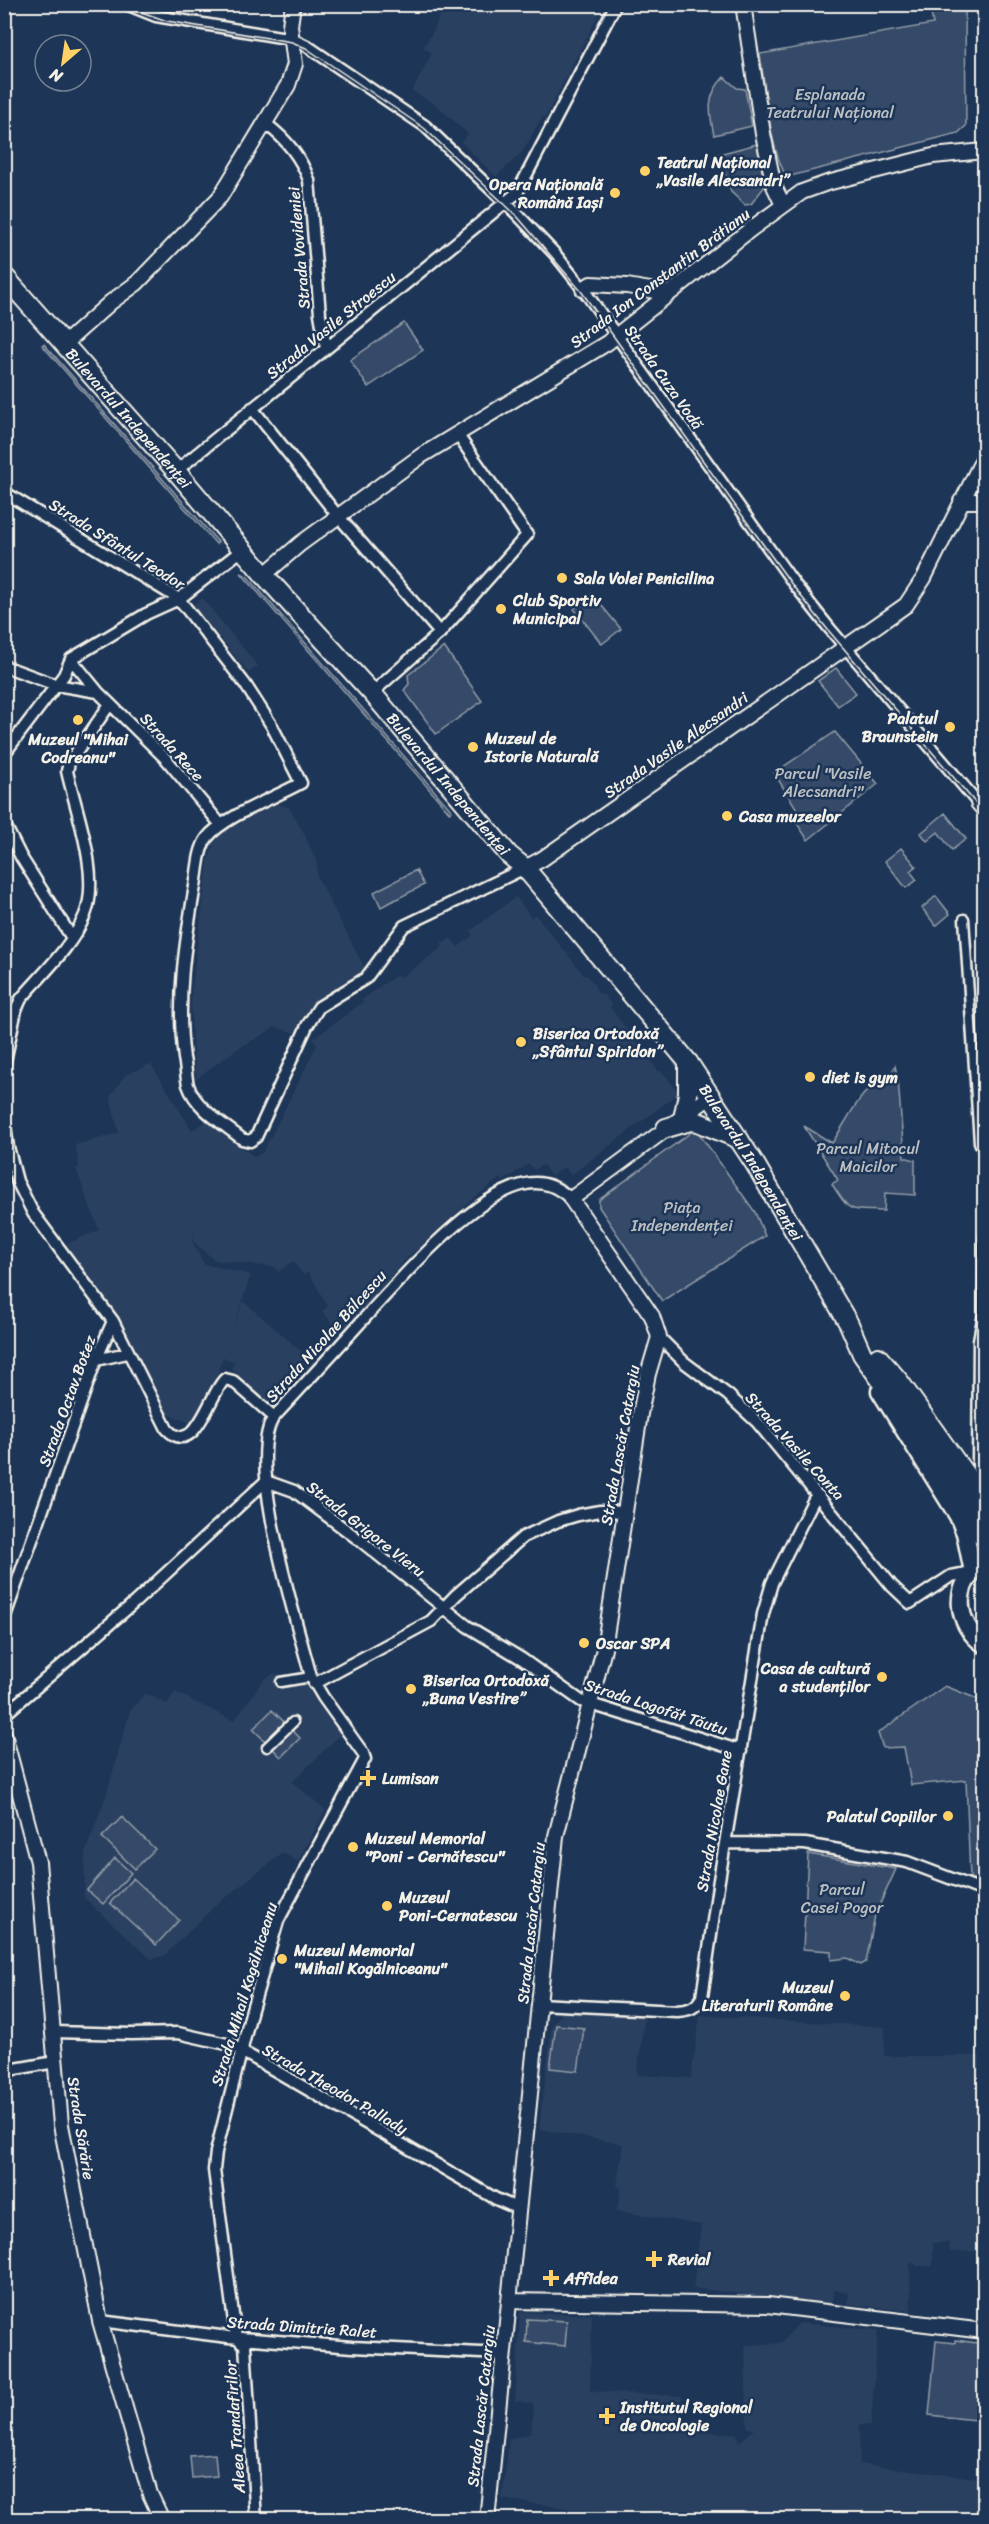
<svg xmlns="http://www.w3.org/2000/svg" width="989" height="2524" font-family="Sriracha,sans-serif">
	<rect width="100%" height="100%" fill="#1d3557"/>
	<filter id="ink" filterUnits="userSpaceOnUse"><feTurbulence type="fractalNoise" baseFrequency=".0167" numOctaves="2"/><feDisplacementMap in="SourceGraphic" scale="12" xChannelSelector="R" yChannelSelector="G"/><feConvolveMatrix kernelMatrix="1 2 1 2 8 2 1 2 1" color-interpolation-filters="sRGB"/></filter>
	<g filter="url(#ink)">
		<path fill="#2a4060" d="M443 5H608L606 10 602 8 545 118 542 117 523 151 496 177 461 142 468 134 436 105 412 91 432 53 423 48 435 28Z
			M202 598 258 666 249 673 193 605Z
			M277 804 289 807 304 833 317 863V876L365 969 360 977 316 1000 294 1033 276 1027 234 1051 196 1079 192 1040 191 994 208 862 215 840 219 834Z
			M516 897 531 917 535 914 585 976 587 975 594 984 597 992 604 995 612 1005 610 1007 659 1072 662 1071 679 1093 571 1175 565 1167 551 1176 543 1165 534 1170 529 1164 503 1181 501 1178 473 1198 404 1261 351 1323 340 1333 322 1311 328 1306 308 1272 303 1275 293 1261 278 1272 275 1267 214 1260 193 1241 194 1233 192 1241 204 1264 251 1275 231 1334 243 1301 314 1362 275 1401 269 1403 231 1368 235 1362 223 1357 212 1388 191 1423 162 1412 117 1316 64 1245 99 1230 76 1169 79 1167 75 1145 119 1133 110 1097 125 1075 151 1064 192 1130 207 1121 255 1157 263 1152 317 1045 313 1039 363 1002 362 1000 380 986 397 975 400 978 443 947 441 944 451 938 458 947 473 935 470 931Z
			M273 1674 304 1676 312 1694 342 1733 292 1782 326 1810 298 1861 283 1853 217 1904 164 1956 151 1959 84 1898 85 1853 106 1796 130 1711 145 1693 167 1704 175 1692 234 1721 264 1679Z
			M563 2012 645 2016 637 2073 640 2075 691 2078 700 2015 885 2027 884 2056H984V2251L950 2252 949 2243H933V2266H916L915 2263 910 2264 911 2311 848 2304 849 2293 834 2290 831 2305 693 2288 701 2225 617 2211 621 2187 617 2186 623 2144 539 2129 552 2025Z
			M520 2312 592 2315 590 2391 682 2396 681 2429 737 2434 739 2442 755 2429 747 2428 745 2345 781 2343 799 2323 878 2330 871 2425H859L860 2464 984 2479V2519L653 2520 502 2499 509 2439 531 2433 534 2404 515 2401Z"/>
		<path fill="#354a67" stroke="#949ea8" stroke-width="1.5" d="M933 5H965L966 126 958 133 787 177C770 152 765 85 760 54L933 24 931 13Z
			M724 77 737 88 745 89 752 126 714 135C709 112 706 95 724 77Z
			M757 144 765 186 751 204 745 205 731 192 719 154Z
			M404 323 423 350 368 387 350 360Z
			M44 344 218 542 216 544 42 345Z
			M241 573 247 576 452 811 450 813Z
			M592 594 621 629 602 644 574 609Z
			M444 647 482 701 436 734 404 690 409 684 408 675Z
			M836 668 856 693 838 706 818 681Z
			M835 732 878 784 808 840 796 822 802 817 774 773Z
			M945 813 966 839 952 850 938 832 927 841 921 833Z
			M901 848 916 866 910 871 917 880 906 888 885 861Z
			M416 870 424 885 381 907 374 892Z
			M936 896 950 914 936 926 922 908Z
			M895 1066 898 1079 904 1157 915 1160V1195L885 1193 884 1211C849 1209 851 1215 832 1184L838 1180 804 1126 832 1143C843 1127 852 1108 864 1094 878 1079 883 1090 895 1066Z
			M693 1131 698 1132 755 1212 765 1236 662 1301 599 1207V1200Z
			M945 1686 975 1698 984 1705V1883L970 1878 966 1780 911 1785 904 1747 883 1748 878 1733Z
			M272 1710 300 1738 281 1757 253 1729Z
			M122 1817 155 1849 135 1869 102 1837Z
			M808 1854 896 1869 875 1915 866 1962 861 1965 847 1958 831 1960V1951L803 1949Z
			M115 1858 131 1873 103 1904 87 1890Z
			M133 1878 179 1920 156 1945 110 1903Z
			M556 2025 584 2028 578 2071 550 2068Z
			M527 2319 567 2321 565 2346 526 2342Z
			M955 2340 984 2344V2421L929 2415 936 2341 955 2343Z
			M215 2454 217 2476 192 2478 190 2456Z"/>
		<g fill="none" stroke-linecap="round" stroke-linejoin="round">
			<defs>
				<path id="pedestrian" d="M964 919 979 1142 984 1153
					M977 1468 978 1340 983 1314 984 1236
					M281 1682 311 1677
					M267 1747 293 1722"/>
				<path id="minor" d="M126 4 156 16 292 39 307 46 425 126 517 214 555 254 583 289 795 585 830 629 978 803
					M266 124C285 138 301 158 309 180L320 314 326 348
					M252 408 338 516 440 633
					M176 471 517 193 616 4
					M4 492 179 599 245 684 272 726 301 783C276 797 223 817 207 838 198 850 198 871 195 886 185 943 176 1000 184 1058 186 1067 186 1077 188 1085 196 1109 224 1124 242 1139L250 1141 256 1137 307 1026 319 1007 366 978 404 926 525 868
					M71 659 98 692 167 760 221 825
					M4 666 56 685 98 692
					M372 693 440 633 527 535 457 434
					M4 754 64 675 71 659 146 614 179 599 242 550
					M4 823 21 857 72 938
					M4 1066 16 1010 21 999C42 974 72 947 85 915 101 875 76 812 67 771L69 763 110 704
					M4 1118 8 1147 17 1181 33 1213 113 1321 167 1429C195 1460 210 1392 225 1379L233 1381 274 1417
					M659 1337 684 1362 728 1395 757 1422 892 1586 910 1603 951 1576 973 1572
					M96 1360 127 1353
					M266 1481 294 1491 362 1542 467 1626 522 1659 581 1701 741 1751
					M4 1619 96 1360 113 1321
					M314 1684 431 1621 456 1595 523 1537 558 1521 578 1515 600 1511 625 1512
					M4 1715 135 1602 266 1481
					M726 1843 805 1844 907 1862 984 1891
					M539 2004 677 2011C690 2010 696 2008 702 1997L718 1886 763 1614 772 1583 814 1499 819 1496
					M54 2032 131 2034 178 2033 231 2045 496 2199 519 2209
					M4 2071 55 2062
					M100 2321 228 2337 352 2347 503 2354
					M256 2520 245 2345 236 2337 214 2170 216 2152 252 2009 278 1921 365 1759 363 1753 323 1697 311 1677C298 1625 244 1458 274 1417 303 1386 332 1354 360 1323 398 1282 471 1195 526 1184 544 1180 558 1187 571 1199"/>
				<path id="tertiary" d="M743 4 763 134 774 186 783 205
					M583 289 591 284 627 286 668 293
					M63 345 111 302 137 283 220 197 288 85 295 64 290 26 293 4
					M961 501H984
					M264 575 300 544 421 456 607 343 751 229 802 192 827 183 933 156 984 151
					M984 797 978 803 984 810
					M525 868 542 859 906 605 924 578 984 457
					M4 1734 38 1862 61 2125 100 2321 150 2494 162 2520
					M509 2301 768 2305 984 2331
					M487 2520 556 1836 604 1649 640 1414 648 1374 659 1337 652 1316 571 1199 711 1096"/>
				<path id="secondary" d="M880 1391 958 1516 965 1533 973 1572
					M984 1564C951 1582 955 1625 984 1644"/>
				<g id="primary">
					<path id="s1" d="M4 276 176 471 264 575 372 693 509 855 525 868 688 1062 755 1164 849 1324 862 1354 936 1457 965 1502 981 1534"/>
					<path d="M684 1114 688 1094V1062"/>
					<path d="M666 1128 690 1121 698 1122 739 1139"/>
					<path d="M878 1357 899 1381 984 1501"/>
				</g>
			</defs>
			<use href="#pedestrian" stroke="#f4f1e8" stroke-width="13"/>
			<use href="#minor" stroke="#f4f1e8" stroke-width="15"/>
			<use href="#tertiary" stroke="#f4f1e8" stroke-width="18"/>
			<use href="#secondary" stroke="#f4f1e8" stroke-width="21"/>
			<use href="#primary" stroke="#f4f1e8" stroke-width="22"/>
			<use href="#pedestrian" stroke="#1d3557" stroke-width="8"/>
			<use href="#minor" stroke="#1d3557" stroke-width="10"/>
			<use href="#tertiary" stroke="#1d3557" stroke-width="14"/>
			<use href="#secondary" stroke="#1d3557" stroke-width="16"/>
			<use href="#primary" stroke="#1d3557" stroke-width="18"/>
			<path stroke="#f4f1e8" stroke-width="1.5" d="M119 4 167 21 292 42 306 48 424 128 516 215 581 291 793 586 828 630 984 813"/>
		</g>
	</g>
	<g fill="#ffd166" stroke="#1d3557" stroke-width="2">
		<circle cx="645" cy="171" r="6"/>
		<circle cx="615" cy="193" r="6"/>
		<circle cx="562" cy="578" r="6"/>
		<circle cx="501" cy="609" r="6"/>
		<circle cx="78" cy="720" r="6"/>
		<circle cx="950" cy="727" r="6"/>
		<circle cx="473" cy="747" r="6"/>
		<circle cx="727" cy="816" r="6"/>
		<circle cx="521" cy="1042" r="6"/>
		<circle cx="810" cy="1077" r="6"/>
		<circle cx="584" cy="1643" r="6"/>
		<circle cx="882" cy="1677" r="6"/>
		<circle cx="411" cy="1689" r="6"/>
		<path d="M365 1769h6v6h6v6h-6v6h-6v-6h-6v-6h6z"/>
		<circle cx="948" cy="1816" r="6"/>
		<circle cx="353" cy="1847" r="6"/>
		<circle cx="387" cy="1906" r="6"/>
		<circle cx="282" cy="1959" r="6"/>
		<circle cx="845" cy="1996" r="6"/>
		<path d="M651 2250h6v6h6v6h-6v6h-6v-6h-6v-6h6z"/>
		<path d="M548 2269h6v6h6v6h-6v6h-6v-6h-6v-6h6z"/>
		<path d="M604 2407h6v6h6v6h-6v6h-6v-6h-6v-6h6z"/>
	</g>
	<g text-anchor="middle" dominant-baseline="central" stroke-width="5" stroke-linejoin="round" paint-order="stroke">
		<g font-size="16" fill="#bbbfc1" stroke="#1d3557">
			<text x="830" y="94">Esplanada<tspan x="830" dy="18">Teatrului Național</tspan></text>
			<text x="823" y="773">Parcul "Vasile<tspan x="823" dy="18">Alecsandri"</tspan></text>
			<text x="868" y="1148">Parcul Mitocul<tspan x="868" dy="18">Maicilor</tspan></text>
			<text x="682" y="1207">Piața<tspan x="682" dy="18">Independenței</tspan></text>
			<text x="842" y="1889">Parcul<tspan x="842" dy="18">Casei Pogor</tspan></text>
		</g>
		<g font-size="16" font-weight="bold" fill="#f4f1e8" stroke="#1d3557" text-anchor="start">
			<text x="657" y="162">Teatrul Național<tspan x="657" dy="18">„Vasile Alecsandri”</tspan></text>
			<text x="603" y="184" text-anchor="end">Opera Națională<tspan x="603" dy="18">Română Iași</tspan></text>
			<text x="574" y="578">Sala Volei Penicilina</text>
			<text x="513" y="600">Club Sportiv<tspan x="513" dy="18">Municipal</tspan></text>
			<text x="938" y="718" text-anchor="end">Palatul<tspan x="938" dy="18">Braunstein</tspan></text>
			<text x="485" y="738">Muzeul de<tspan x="485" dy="18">Istorie Naturală</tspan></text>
			<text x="78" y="739" text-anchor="middle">Muzeul "Mihai<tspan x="78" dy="18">Codreanu"</tspan></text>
			<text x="739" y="816">Casa muzeelor</text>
			<text x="533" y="1033">Biserica Ortodoxă<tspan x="533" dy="18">„Sfântul Spiridon”</tspan></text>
			<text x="822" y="1077">diet is gym</text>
			<text x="596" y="1643">Oscar SPA</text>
			<text x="870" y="1668" text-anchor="end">Casa de cultură<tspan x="870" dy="18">a studenților</tspan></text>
			<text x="423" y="1680">Biserica Ortodoxă<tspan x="423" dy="18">„Buna Vestire”</tspan></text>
			<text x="382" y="1778">Lumisan</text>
			<text x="936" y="1816" text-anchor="end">Palatul Copiilor</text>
			<text x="365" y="1838">Muzeul Memorial<tspan x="365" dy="18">"Poni - Cernătescu"</tspan></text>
			<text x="399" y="1897">Muzeul<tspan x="399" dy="18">Poni-Cernatescu</tspan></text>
			<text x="294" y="1950">Muzeul Memorial<tspan x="294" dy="18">"Mihail Kogălniceanu"</tspan></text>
			<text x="833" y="1987" text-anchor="end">Muzeul<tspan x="833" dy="18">Literaturii Române</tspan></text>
			<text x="668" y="2259">Revial</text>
			<text x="564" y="2278">Affidea</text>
			<text x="620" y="2407">Institutul Regional<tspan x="620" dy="18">de Oncologie</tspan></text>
		</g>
		<g font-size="16" fill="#f4f1e8" stroke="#1d3557">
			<text transform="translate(299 248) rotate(-95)">Strada Vovideniei</text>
			<text transform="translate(660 278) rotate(-37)">Strada Ion Constantin Brătianu</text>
			<text transform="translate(331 325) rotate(-39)">Strada Vasile Stroescu</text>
			<text transform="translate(664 377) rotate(55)">Strada Cuza Vodă</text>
			<text stroke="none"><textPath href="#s1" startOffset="189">Bulevardul Independenței</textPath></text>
			<text transform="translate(117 544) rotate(32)">Strada Sfântul Teodor</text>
			<text transform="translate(676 745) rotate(-35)">Strada Vasile Alecsandri</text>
			<text transform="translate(172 747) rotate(48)">Strada Rece</text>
			<text stroke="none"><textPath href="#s1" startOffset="675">Bulevardul Independenței</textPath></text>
			<text stroke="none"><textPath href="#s1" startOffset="1161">Bulevardul Independenței</textPath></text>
			<text transform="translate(326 1336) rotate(-48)">Strada Nicolae Bălcescu</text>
			<text transform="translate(67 1401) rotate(-70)">Strada Octav Botez</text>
			<text transform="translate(620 1445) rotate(-80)">Strada Lascăr Catargiu</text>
			<text transform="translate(795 1446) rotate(48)">Strada Vasile Conta</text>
			<text transform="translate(366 1529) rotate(38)">Strada Grigore Vieru</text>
			<text transform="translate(656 1707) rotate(18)">Strada Logofăt Tăutu</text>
			<text transform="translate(714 1821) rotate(-80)">Strada Nicolae Gane</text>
			<text transform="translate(531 1923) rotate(-84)">Strada Lascăr Catargiu</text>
			<text transform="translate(244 1994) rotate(-73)">Strada Mihail Kogălniceanu</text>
			<text transform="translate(335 2089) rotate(30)">Strada Theodor Pallady</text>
			<text transform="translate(81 2128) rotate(81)">Strada Sărărie</text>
			<text transform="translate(302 2327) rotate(4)">Strada Dimitrie Ralet</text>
			<text transform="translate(481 2406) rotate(-84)">Strada Lascăr Catargiu</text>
			<text transform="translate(235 2427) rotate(-94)">Aleea Trandafirilor</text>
		</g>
	</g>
	<rect width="989" height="2524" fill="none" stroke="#1d3557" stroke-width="24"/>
	<rect x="12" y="12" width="965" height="2500" fill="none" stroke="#f4f1e8" stroke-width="2" filter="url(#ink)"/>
	<g transform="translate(63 63) rotate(209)"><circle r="28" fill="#1d3557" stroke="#738091" stroke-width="1.5"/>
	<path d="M0-4.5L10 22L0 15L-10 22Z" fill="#ffd166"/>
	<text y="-9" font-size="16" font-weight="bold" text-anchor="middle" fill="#f4f1e8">N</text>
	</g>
</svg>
